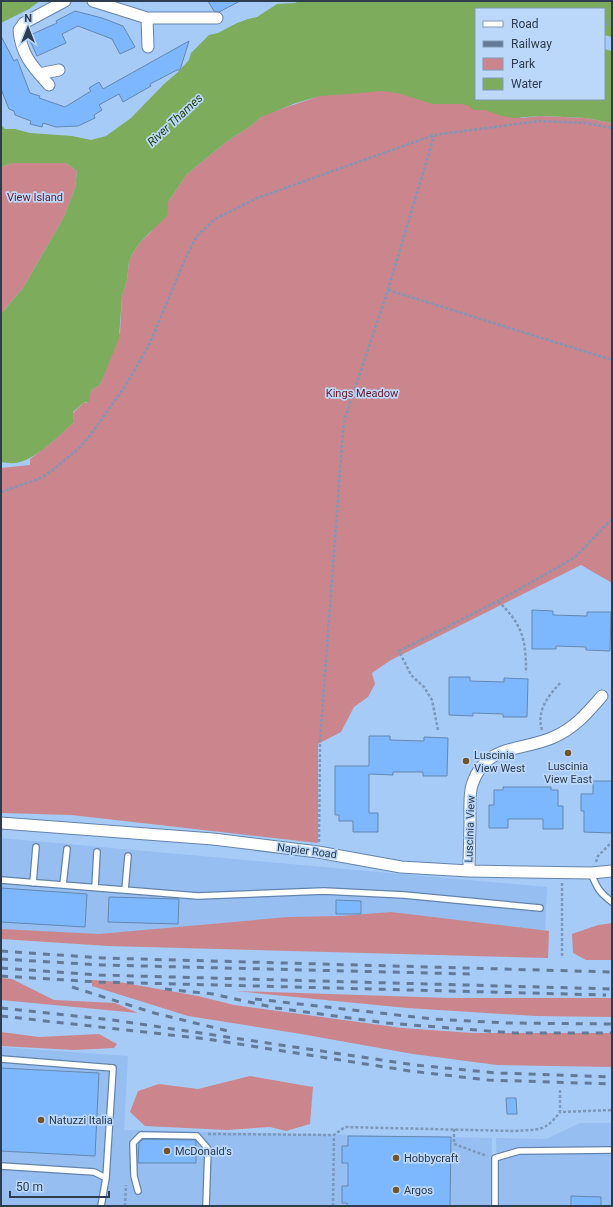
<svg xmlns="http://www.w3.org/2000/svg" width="613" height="1207" font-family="Roboto,sans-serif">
	<rect width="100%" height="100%" fill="#a7cbf7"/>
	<path fill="#96bef0" d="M1 838 547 887 545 935 99 939 1 931Z
		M1 1047 128 1056 124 1130 492 1138 491 1206H1Z
		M580 1123H612V1206H498L496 1138 546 1139Z"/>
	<path fill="#ca868c" d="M339 88 429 91 522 118 540 116 586 118 612 123V583L581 565 391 660 372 673 375 684 368 697 354 707 341 732 318 744V843L71 815 1 813V468L30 465V459L51 443 74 422 73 413 83 403H87L91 390 100 385 120 332 122 296 127 280 129 261 134 251 142 240 150 233 168 210V202L187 174 226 142 252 125 261 117 265 111H275L311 99Z
		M12 163H66L77 171 75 188 64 217 23 288 1 314V167Z
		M391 912 549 931 548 958 108 946 1 939V929L99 934 288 917 341 916Z
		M612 923V960H586L573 953 572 934 598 925Z
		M1 978 12 979 54 1000 115 1003 138 1013 1 1000Z
		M92 980 119 982 198 996 234 1005 402 1028 473 1033H612V1067L497 1065 413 1054 301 1034 188 1016 92 986Z
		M235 991 450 998H612V1017L535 1016 407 1008Z
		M1 1032 39 1037 99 1034 117 1044 114 1048 74 1050 1 1046Z
		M250 1076 313 1087 310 1124 286 1131 270 1127 227 1130 145 1126 130 1112 138 1091 159 1084 198 1089Z"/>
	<path fill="#7dac5d" d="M1 1H40L29 9 1 23Z
		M299 1H612V37L604 35V9H476V99H604V49L612 51V123L586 118 565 117 540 116 514 118 502 116 485 110H474L469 106 462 104H433L397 93 380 91 362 93 320 96 296 103 261 117 252 125 226 142 187 174 168 202V210L167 216 142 240 134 251 129 261 127 280 122 296 119 338 100 385 91 390 89 402 83 403 73 412 74 422C61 434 37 458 20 462 14 464 7 463 1 462V314L23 288 64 217 75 188 77 171 66 163H12L1 167V125L5 129H15L30 133 72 136 91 140 106 136 131 118 164 84 178 72 189 60 191 53 209 35 218 33 237 23 248 19 257 17 277 4 295 3Z"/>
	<path fill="#7db8fe" stroke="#6587af" d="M208 1H240L219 12 214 11Z
		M75 11 102 18 123 26 135 47 120 54 112 39 78 26 62 34 66 43 37 56 28 36 57 23 56 21Z
		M1 36 14 61 17 59 30 93 40 96 39 98 65 107 91 91 89 88 99 82 103 89 189 41 180 70H177L150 84 151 86 123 102 119 94 99 105 102 110 94 115 95 118 78 126 56 127 43 123 42 127 30 124 31 121 15 115 14 111 9 109 1 89Z
		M532 610 553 611V615L587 616V612H611L610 651 586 650V647L556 646V649H532Z
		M449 677H470V681L504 682V678L528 679 527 717H503V714L473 713V716L449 715Z
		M369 736H390V740L424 741V737L448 738 447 776H423V772H393V775L369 774V813H378V832H353V821H339V815H335V766H369Z
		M593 781H612V833L584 832V811H581V794H593Z
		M503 787H551V790H558V806H563V829H543V819H508V828H489V805H494V790H503Z
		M1 888 87 894 85 927 1 922Z
		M109 897 179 899 178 924 108 922Z
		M336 900 361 901V914H336Z
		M1 1068 99 1073 95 1156 1 1151Z
		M506 1098H516L517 1114H507Z
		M348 1136 451 1137 450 1206H347V1203H342V1186H348V1163H342V1146H348Z
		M143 1139 195 1140 196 1142V1163H138L139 1143Z
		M571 1196 601 1197V1206H571Z"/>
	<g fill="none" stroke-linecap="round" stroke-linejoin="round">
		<defs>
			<path id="service" d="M591 873C597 888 599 892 612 902
				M1 880 198 896 324 891 404 895 540 908
				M33 883 36 847
				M63 885 67 849
				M95 887 97 852
				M125 890 128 856
				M1 1059 113 1068 106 1178 101 1206
				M1 1166 94 1172 106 1178
				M138 1191 134 1176 133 1143 141 1135 197 1136 208 1149 206 1206
				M495 1206V1158L519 1151 612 1150"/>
			<path id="minor" d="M93 1 147 18H217
				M147 18 148 47
				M39 74 59 70
				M49 85C33 67 21 55 19 30L24 23 65 1
				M1 823 213 839 318 852 401 867 469 871 591 873 612 871
				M469 871C469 853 470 836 470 819 470 808 469 795 472 785 486 742 522 752 554 737 576 727 587 713 602 696"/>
		</defs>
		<use href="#service" stroke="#6284ac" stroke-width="8"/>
		<use href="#minor" stroke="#6284ac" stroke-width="13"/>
		<path stroke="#7c99bc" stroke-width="2.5" stroke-dasharray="3 2" stroke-linecap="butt" d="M604 30 610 20
			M388 290 612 360
			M1 492 41 478 53 470 79 448 89 437 126 385 150 343 186 257 197 236 215 219 257 198 434 135 539 121 586 123 612 128
			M498 601C523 625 526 640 526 673
			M438 730 432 700 424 687 411 675 399 651 498 601 574 558 612 519
			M542 730C536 711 548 696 561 682
			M319 842 320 742 343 430 345 418 388 290 434 136
			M596 862 598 856 612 842
			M562 883V958
			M560 1090V1112L612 1110
			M454 1129V1144L487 1156
			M208 1134 334 1135 345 1127 514 1131C538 1129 544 1133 560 1112
			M125 1206 126 1185
			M333 1206 334 1135"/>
		<use href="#service" stroke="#fff" stroke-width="5.5"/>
		<use href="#minor" stroke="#fff" stroke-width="11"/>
		<path stroke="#627a97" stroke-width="3" stroke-dasharray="7 7" stroke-linecap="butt" d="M1 951 102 958 612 972
			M1 959 102 965 470 974
			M1 968 99 975 612 989
			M1 976 99 982 606 995
			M72 987 154 1013 228 1031
			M165 989 213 994 276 1008 387 1023 514 1033H612
			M255 999 433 1019 508 1023 612 1024
			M1 1008 113 1020 415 1065 497 1073 612 1077
			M1 1016 207 1039 410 1071 488 1080 612 1084"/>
	</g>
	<g fill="#725429" stroke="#bbd8fb" stroke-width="1.5">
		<circle cx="568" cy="753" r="4"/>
		<circle cx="466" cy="761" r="4"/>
		<circle cx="41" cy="1120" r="4"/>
		<circle cx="167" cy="1151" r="4"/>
		<circle cx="396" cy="1158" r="4"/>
		<circle cx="396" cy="1190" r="4"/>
	</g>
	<g text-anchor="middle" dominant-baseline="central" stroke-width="3.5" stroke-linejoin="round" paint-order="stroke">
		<g font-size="11" fill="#6e172a" stroke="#bbd8fb">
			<text x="35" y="197">View Island</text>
			<text x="362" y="393">Kings Meadow</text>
		</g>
		<g font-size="11" fill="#2d3c4e" stroke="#bbd8fb" text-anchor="start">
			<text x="474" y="755">Luscinia<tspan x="474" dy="13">View West</tspan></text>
			<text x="568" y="766" text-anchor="middle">Luscinia<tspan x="568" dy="13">View East</tspan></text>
			<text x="49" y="1120">Natuzzi Italia</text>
			<text x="175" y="1151">McDonald's</text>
			<text x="404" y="1158">Hobbycraft</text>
			<text x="404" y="1190">Argos</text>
		</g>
		<g font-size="11" fill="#2d3c4e" stroke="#bbd8fb">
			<text transform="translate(470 829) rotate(-88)">Luscinia View</text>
			<text transform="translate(307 851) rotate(7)">Napier Road</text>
		</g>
		<g font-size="12" font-style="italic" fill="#26430b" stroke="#bbd8fb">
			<text transform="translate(175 120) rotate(-43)">River Thames</text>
		</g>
	</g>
	<rect width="613" height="1207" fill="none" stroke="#2d3c4e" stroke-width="4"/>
	<rect x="475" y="8" width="130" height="92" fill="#bbd8fb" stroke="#829ab6"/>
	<rect x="483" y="21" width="20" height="6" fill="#ffffff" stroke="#829ab6"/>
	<text x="511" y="28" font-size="12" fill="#2d3c4e">Road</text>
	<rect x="483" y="41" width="20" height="6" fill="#627a97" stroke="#829ab6"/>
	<text x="511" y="48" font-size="12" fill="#2d3c4e">Railway</text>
	<rect x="483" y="58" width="20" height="12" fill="#ca868c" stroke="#829ab6"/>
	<text x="511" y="68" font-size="12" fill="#2d3c4e">Park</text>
	<rect x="483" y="78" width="20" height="12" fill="#7dac5d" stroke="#829ab6"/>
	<text x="511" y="88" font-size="12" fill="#2d3c4e">Water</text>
	<g transform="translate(28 28)" stroke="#bbd8fb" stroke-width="3" paint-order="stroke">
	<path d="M0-3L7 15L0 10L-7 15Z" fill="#2d3c4e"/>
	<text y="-6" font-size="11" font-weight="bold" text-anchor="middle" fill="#2d3c4e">N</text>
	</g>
	<path d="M10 1191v6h99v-6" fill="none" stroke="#2d3c4e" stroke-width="2"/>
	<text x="16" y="1191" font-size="12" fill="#2d3c4e" stroke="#bbd8fb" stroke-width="3" paint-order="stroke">50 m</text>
</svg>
